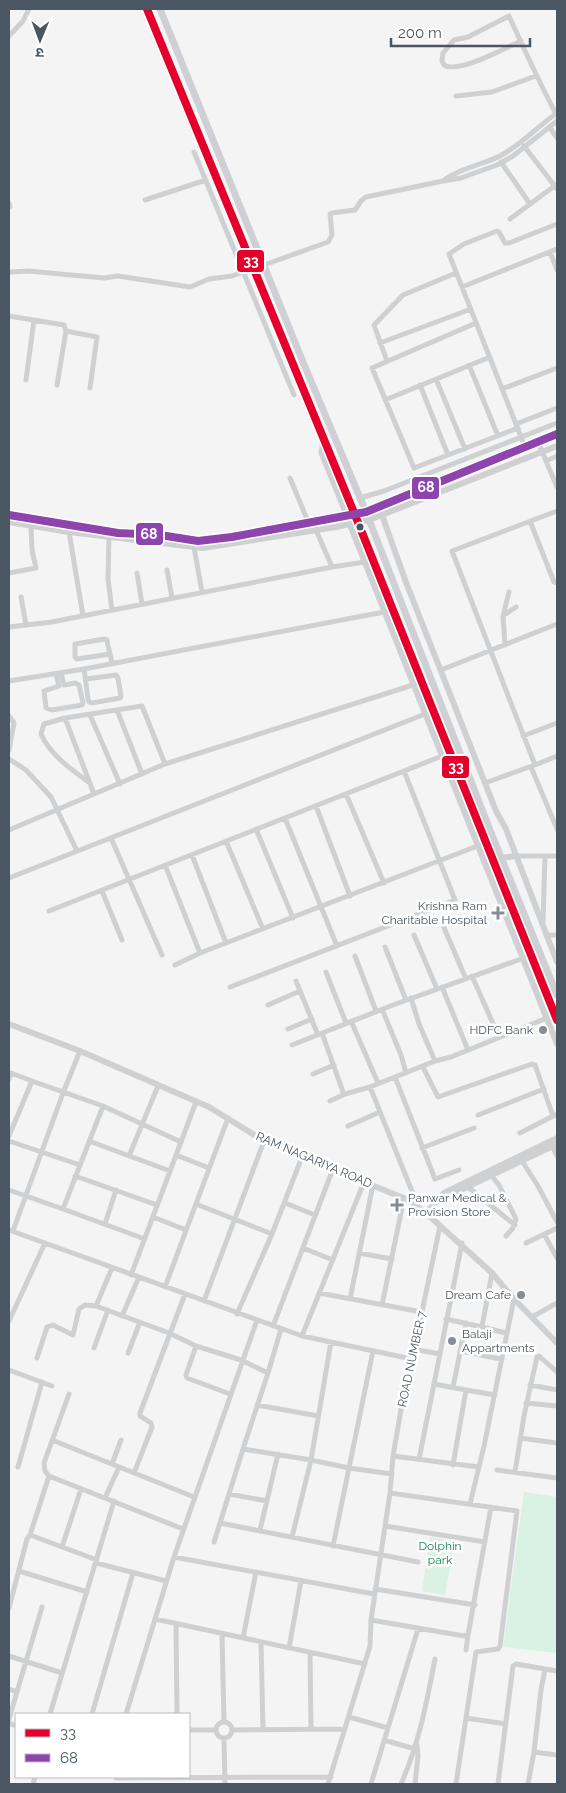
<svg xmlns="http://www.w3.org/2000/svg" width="566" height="1793" font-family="Raleway,'Noto Sans Devanagari',sans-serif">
	<rect width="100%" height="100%" fill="#f4f4f4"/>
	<path fill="#d9f2e3" d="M524 1492 557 1497V1653L503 1647Z
		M430 1537 455 1541 445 1595 422 1591Z"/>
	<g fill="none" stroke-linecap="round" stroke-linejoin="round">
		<path stroke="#ced0d2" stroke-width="5" d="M9 36 23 21 29 9
			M521 41C505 48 459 74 444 65L442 61 443 53 454 40 468 37 509 16C524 49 539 82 556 114
			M456 96 492 92 536 76
			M557 113C538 126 521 145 500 156 484 164 455 170 443 181L461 178 497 165 513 156 557 121
			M550 128 557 138
			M524 146 557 189
			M194 152 294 395
			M501 162 530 204
			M145 200 206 180
			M9 203 10 207
			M510 219 557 184
			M550 252 557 270
			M264 265 328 242 332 235 330 214 332 213 355 210 361 201 366 197 443 181
			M9 272 28 271 104 278 118 276 190 287 209 279 232 276 254 268
			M462 287 557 249
			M9 316 64 325 66 331 97 337 90 388
			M476 323 372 368 414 468 518 428
			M380 343 471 309
			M387 361 374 325 403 295 456 273
			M469 365 498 436
			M436 379 465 449
			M26 380 34 320
			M57 385 66 331
			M420 385 448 455
			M502 389 557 368
			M385 400 490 357
			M516 424 557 408
			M323 439 321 453 347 517
			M538 442 557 487
			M525 447 449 254 464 244 497 231 499 232 505 243H509L557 224
			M546 461 557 456
			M290 478 309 524
			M360 498 384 491 557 423
			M557 511 452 551 535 765 557 756
			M530 521 554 582 557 583
			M69 532 83 616
			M109 537 108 579 112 610
			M194 547 202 592
			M332 567 365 562
			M167 570 172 598
			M9 573 36 568 32 550 31 526
			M137 573 142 604
			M21 597 26 625
			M504 615 516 607
			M9 627 52 622 332 567 316 530
			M505 645 503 616 509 592
			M110 654 77 659 75 657V644L105 639 107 640C108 648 111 655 112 664
			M84 669 88 699 89 702 92 703 120 698 121 696 118 678 116 675 86 679
			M441 670 557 624
			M56 674 59 686 44 691 46 708 52 710 82 705 83 703 79 685 75 683 64 685 61 673
			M9 681 84 669 384 612
			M117 710 142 774
			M90 715 120 784
			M9 716 14 723 9 750
			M65 718 94 794
			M523 736 557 723
			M9 759 26 770 51 797 77 851
			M531 767 557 829
			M90 783C73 771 50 755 41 734L44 724 65 718 142 706 165 764
			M485 783 532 766
			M346 794 384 883
			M316 806 350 896
			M285 818 337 946
			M256 829 293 918
			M9 830 165 764 413 685
			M111 838 162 955
			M226 841 263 929
			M192 855 226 943
			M515 856H557
			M165 865 200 953
			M9 878 425 714
			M102 891 122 940
			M49 911 442 756
			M543 922 545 856
			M442 923 466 979
			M414 935 437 989
			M546 935H557
			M385 947 406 1000
			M355 956 376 1011
			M175 965 200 953 480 845
			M326 972 346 1023
			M472 976 499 1037
			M296 981 318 1035
			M230 987 455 900 404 771
			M442 987 468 1050
			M411 998 419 1024 435 1061
			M268 1005 300 991
			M382 1009 401 1055 406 1073
			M351 1021 378 1083
			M288 1029 312 1019
			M322 1033 343 1092 345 1094 370 1087 395 1077
			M292 1045 393 1005 524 958
			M423 1067 438 1097 532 1064 535 1065 553 1116
			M313 1074 334 1065
			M9 1079 11 1073 32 1081 9 1136
			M32 1081 103 1106
			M370 1087 418 1206
			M330 1101 345 1094
			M478 1115 544 1089
			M348 1126 380 1112
			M520 1133 557 1114
			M9 1141 80 1165
			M89 1141 170 1171
			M552 1146 557 1156
			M422 1148 474 1128
			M176 1155 209 1168
			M129 1156 158 1086
			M522 1161 538 1186 557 1222
			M459 1170 435 1179 395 1077 435 1061 451 1057 547 1018
			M491 1175 499 1185 516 1219 513 1228 506 1236
			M75 1176 157 1205
			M468 1187 515 1225
			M9 1190 63 1209
			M285 1203 315 1215
			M196 1204 272 1234
			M153 1217 186 1230
			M105 1224 116 1190
			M9 1230 302 1336 412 1359
			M13 1231 63 1093 80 1051
			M544 1234 557 1258
			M145 1239 63 1209 103 1106 181 1142
			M526 1243 557 1228
			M303 1248 333 1260
			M359 1253 392 1259
			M112 1268 96 1306 169 1333 196 1346 241 1360 268 1373 281 1329
			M131 1275 196 1102
			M165 1287 228 1118
			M319 1293 422 1312
			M350 1299 373 1185
			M204 1301 264 1141
			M382 1305 404 1198
			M237 1314 272 1234 302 1157
			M122 1316 139 1277
			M532 1317 557 1303
			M446 1319 482 1327 492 1273
			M9 1321 45 1243
			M273 1326 333 1169
			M482 1327 506 1333
			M302 1336 364 1182
			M196 1346 186 1375 187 1378 230 1394
			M94 1348 108 1310
			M413 1349 440 1354
			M460 1351 501 1359
			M128 1353 140 1322
			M37 1358 47 1327 53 1325 73 1335 79 1309 85 1305 96 1306
			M9 1370 52 1386
			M268 1373 243 1449 311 1460 349 1468 373 1351
			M530 1385 557 1390
			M453 1387 466 1323
			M466 1390 495 1395
			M69 1394 44 1463 45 1471 49 1476 183 1529
			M526 1403 557 1406
			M257 1405 318 1416
			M520 1438 557 1443
			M52 1440 194 1497
			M243 1449 220 1523 418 1562
			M393 1456 479 1467
			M419 1459 434 1384
			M112 1464 121 1440
			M453 1465 466 1390 434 1384 462 1243
			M18 1467 42 1382
			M497 1470 557 1478
			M515 1472 524 1416 537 1357 539 1356 557 1372
			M134 1473 152 1427 151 1423 140 1416V1413L185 1294
			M49 1476 30 1535 97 1560
			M390 1493 517 1511 500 1646 498 1649 476 1652 456 1784
			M229 1494 267 1501
			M105 1498 119 1467
			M470 1504 484 1446 514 1299
			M385 1526 485 1542
			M260 1530 278 1454
			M292 1537 311 1460 331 1342
			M214 1542 220 1523
			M333 1546 349 1468 392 1474
			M62 1547 81 1489
			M174 1557 257 1320
			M96 1563 166 1581
			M19 1571 87 1592
			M375 1589 475 1605
			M9 1608 27 1539 30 1535
			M155 1619 365 1664
			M371 1620 464 1636 468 1635 491 1507
			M176 1624 177 1714
			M222 1634 224 1722
			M243 1638 256 1572
			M261 1642 263 1730
			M289 1648 301 1581
			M466 1650 468 1635
			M310 1653 311 1729
			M9 1656 62 1673
			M9 1689 17 1692
			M50 1714 114 1501
			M92 1714 133 1573
			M126 1714 174 1557 374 1594
			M349 1717 388 1728
			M466 1718 506 1724
			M9 1719 42 1607
			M216 1730a8 8 0 1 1 16 0a8 8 0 1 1-16 0Z
			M9 1723 16 1726
			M189 1730H216
			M232 1730 345 1729
			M224 1738 225 1784
			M384 1740 415 1749
			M534 1752 557 1755
			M116 1777V1778L331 1777
			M33 1784 35 1777
			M328 1784 370 1646 371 1620 390 1493 393 1456 407 1375 412 1359 440 1226
			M371 1784 418 1629
			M401 1784C419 1744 427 1701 435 1659
			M415 1784 418 1756 417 1745
			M498 1784 513 1666 516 1664 545 1669
			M528 1784 534 1752 541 1690 545 1669 557 1671"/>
		<path stroke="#ced0d2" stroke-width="6" d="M9 515 118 533 160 535 198 541 232 537 366 512 557 434
			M382 515 407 585 496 811 506 829 557 962
			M9 522 69 532 203 548 336 527 369 520 557 446
			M350 525 557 1044
			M501 858 515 856
			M9 1024 80 1051 209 1107 264 1141 406 1199 426 1213 444 1193 557 1138
			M438 1201 557 1144
			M426 1213 492 1273 514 1299 557 1343"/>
		<path stroke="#ced0d4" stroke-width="7" d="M147 9 355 515 557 1020
			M160 9 303 362 366 512 490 830 557 995"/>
		<defs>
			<path id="bus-1" d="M147 9 355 515 557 1020"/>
			<path id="bus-2" d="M9 515 118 533 160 535 198 541 232 537 366 512 557 434"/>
		</defs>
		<use href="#bus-1" stroke="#fff" stroke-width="11"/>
		<use href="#bus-2" stroke="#fff" stroke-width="11"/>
		<use href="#bus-1" stroke="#e4002b" stroke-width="8"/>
		<use href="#bus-2" stroke="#8e44ad" stroke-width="8"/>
	</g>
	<circle fill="#4a5661" stroke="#fff" stroke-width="2" cx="360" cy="527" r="4.5"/>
	<g fill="#868d94" stroke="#fff" stroke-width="2">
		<path d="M495.5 905.5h5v5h5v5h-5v5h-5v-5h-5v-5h5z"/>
		<circle cx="543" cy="1030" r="5"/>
		<path d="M394.5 1197.5h5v5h5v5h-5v5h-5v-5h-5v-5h5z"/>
		<circle cx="521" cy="1295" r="5"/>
		<circle cx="452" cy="1341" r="5"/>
	</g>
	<g text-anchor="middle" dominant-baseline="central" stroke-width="5" stroke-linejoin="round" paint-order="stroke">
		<g font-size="12" fill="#4a5661" stroke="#fff" text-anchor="end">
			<text x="487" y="906">Krishna Ram<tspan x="487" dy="14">Charitable Hospital</tspan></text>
			<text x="533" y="1030">HDFC Bank</text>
			<text x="408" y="1198" text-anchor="start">Panwar Medical &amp;<tspan x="408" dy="14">Provision Store</tspan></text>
			<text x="511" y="1295">Dream Cafe</text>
			<text x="462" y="1334" text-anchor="start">Balaji<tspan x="462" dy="14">Appartments</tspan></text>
		</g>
		<g font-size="12" fill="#4a5661" stroke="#fff">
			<text transform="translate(314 1160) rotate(23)">RAM NAGARIYA ROAD</text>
			<text transform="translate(412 1359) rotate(-78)">ROAD NUMBER 7</text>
		</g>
		<g font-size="12" fill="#17864f" stroke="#fff">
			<text x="440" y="1546">Dolphin<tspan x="440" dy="14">park</tspan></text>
		</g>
	</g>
	<g stroke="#fff" stroke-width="2">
		<rect x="236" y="249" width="29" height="24" rx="5" fill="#e4002b"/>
		<rect x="411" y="476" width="29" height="24" rx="5" fill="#8e44ad"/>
		<rect x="135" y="522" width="29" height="24" rx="5" fill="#8e44ad"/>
		<rect x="441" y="755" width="29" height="24" rx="5" fill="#e4002b"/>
	</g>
	<g font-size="14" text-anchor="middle" font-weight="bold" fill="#fff">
		<text x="251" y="266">33</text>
		<text x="426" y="492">68</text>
		<text x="149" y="539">68</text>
		<text x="456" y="772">33</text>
	</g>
	<rect width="566" height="1793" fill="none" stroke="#4a5661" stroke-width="20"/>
	<rect x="15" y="1713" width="175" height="65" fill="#ffffff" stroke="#b7bbc0"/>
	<rect x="25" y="1729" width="25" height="8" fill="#e4002b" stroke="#b7bbc0"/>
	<text x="60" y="1738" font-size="15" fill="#4a5661">33</text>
	<rect x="25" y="1754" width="25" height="8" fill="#8e44ad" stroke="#b7bbc0"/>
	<text x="60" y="1763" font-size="15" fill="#4a5661">68</text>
	<g transform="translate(40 40) rotate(181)" stroke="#ffffff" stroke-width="4" paint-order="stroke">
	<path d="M0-4L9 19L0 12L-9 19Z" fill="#4a5661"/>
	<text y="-8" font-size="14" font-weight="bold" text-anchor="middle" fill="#4a5661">उ</text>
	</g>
	<path d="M391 38v8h139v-8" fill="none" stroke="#4a5661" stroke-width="2.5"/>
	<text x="398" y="38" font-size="15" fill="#4a5661" stroke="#ffffff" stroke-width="4" paint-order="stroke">200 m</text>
</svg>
